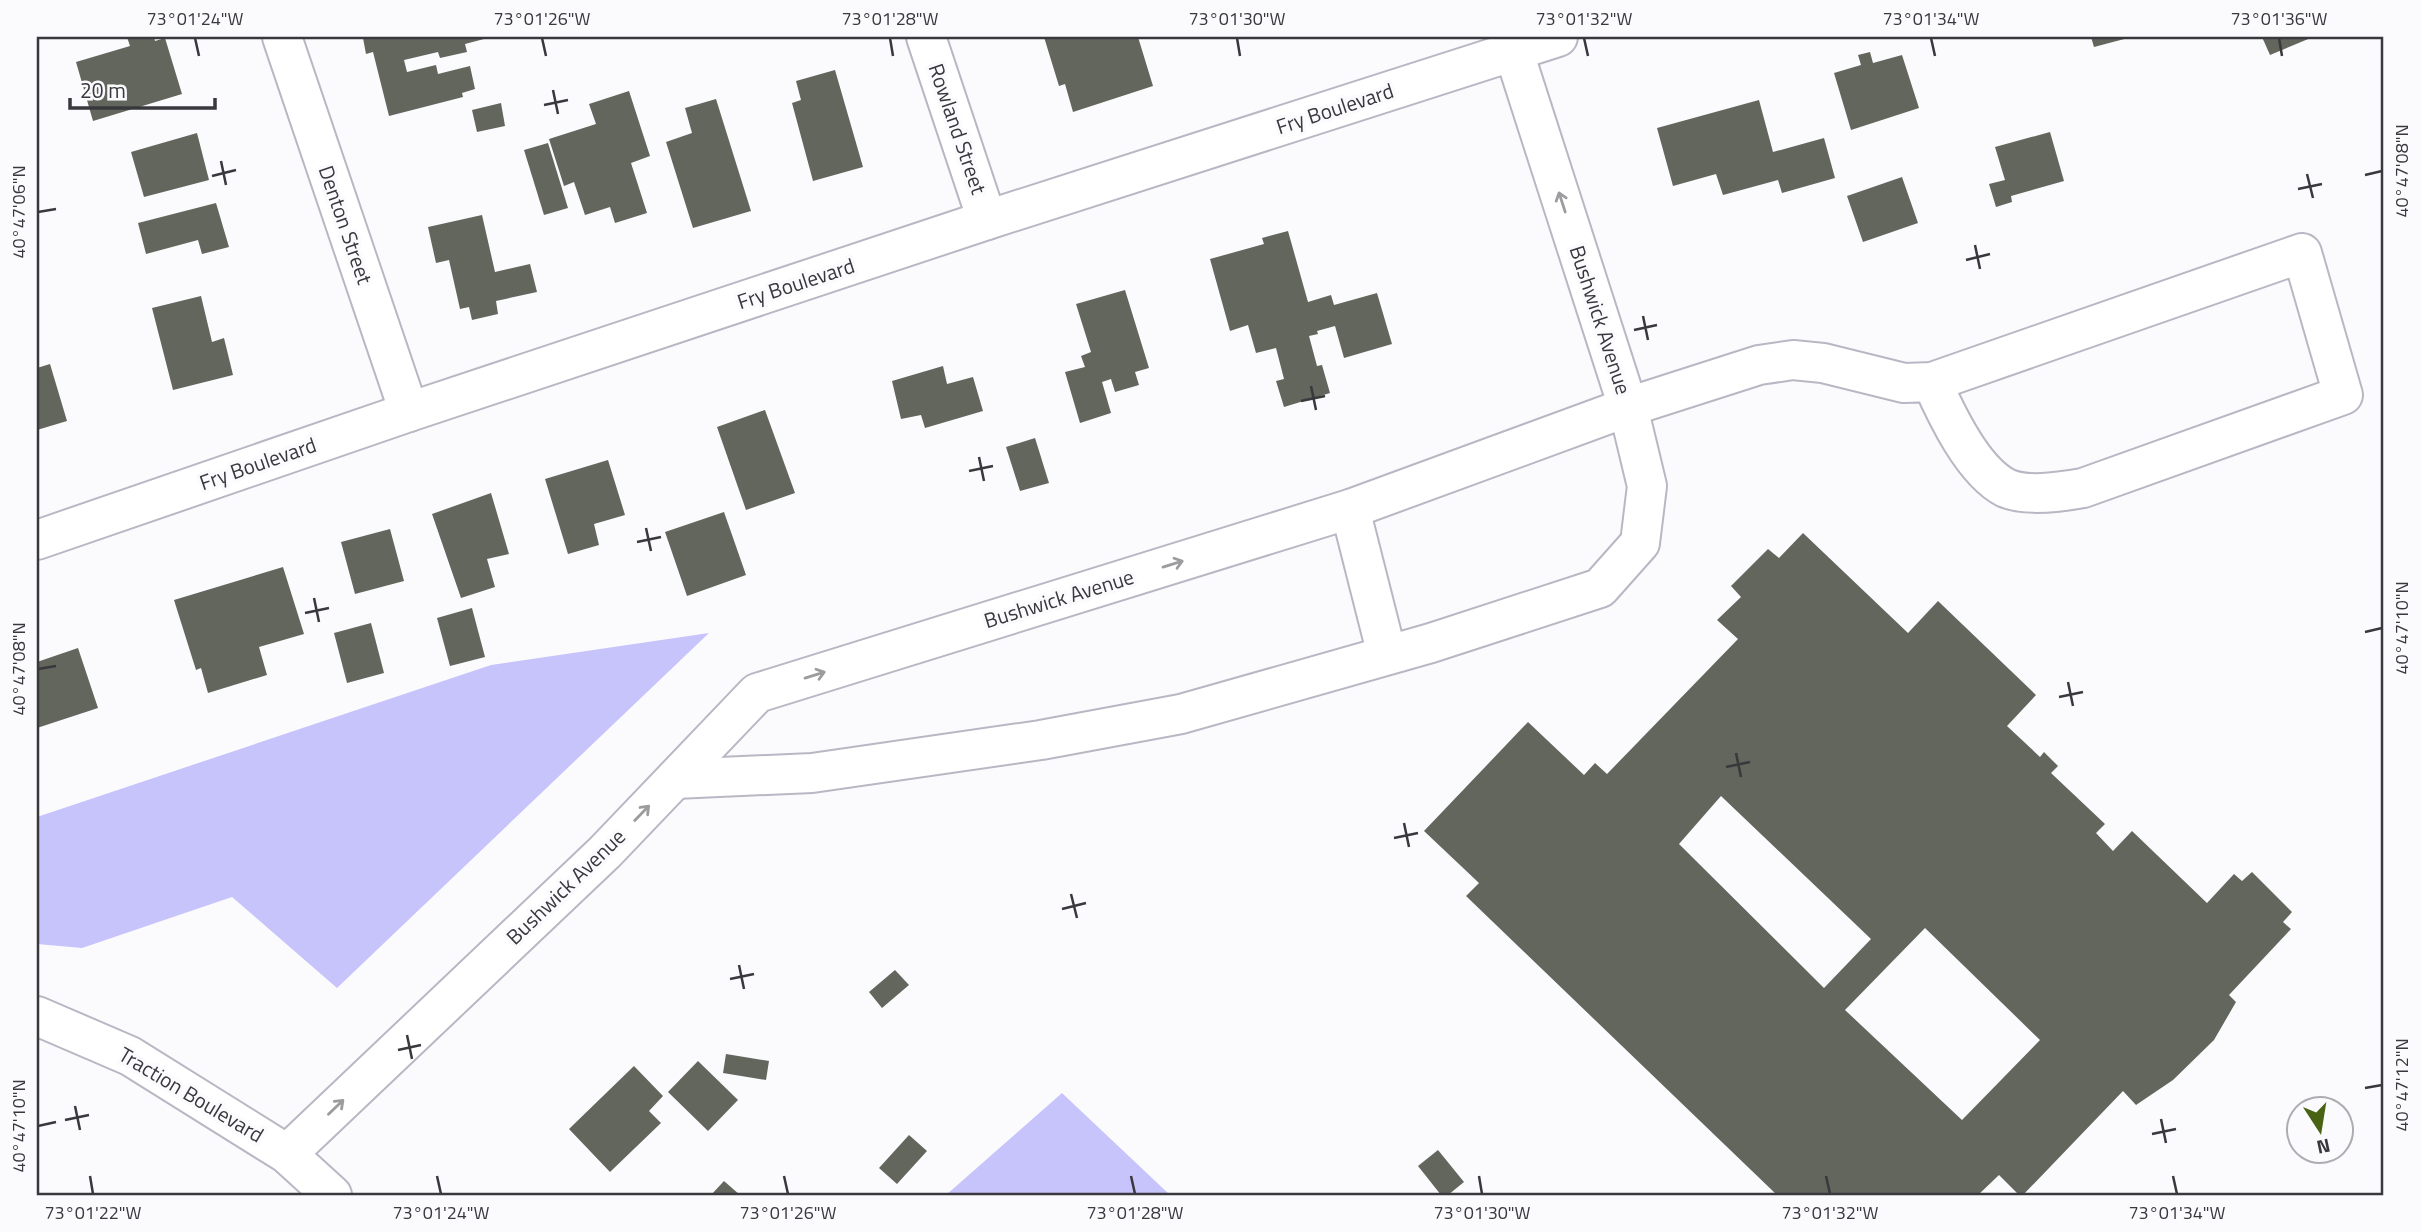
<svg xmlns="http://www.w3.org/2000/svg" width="2421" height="1232" font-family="'Titillium Web',sans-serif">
	<rect width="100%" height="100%" fill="#fbfbfe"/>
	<!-- forest -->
	<g fill="#c7c4fb">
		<path d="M709,633L337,988L232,897L82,948L37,944V817L491,665Z"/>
		<path d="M1062,1093L1170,1195H946Z"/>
	</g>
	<!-- building -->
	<g fill="#62665d" fill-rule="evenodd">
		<path d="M127,37H154L155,41L165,38L182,94L93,121L76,62L130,46Z"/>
		<path d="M368,37H484V39L465,44L467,52L440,58L438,52L404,60L407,72L436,65L438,74L470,66L475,89L462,93L463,97L389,116L373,52L366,54L363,38Z"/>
		<path d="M1044,37H1138L1153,86L1073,112L1065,84L1059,86Z"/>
		<path d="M2091,37H2127L2128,38L2094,47Z"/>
		<path d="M2262,37H2313L2270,55Z"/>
		<path d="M1870,52L1873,63L1902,55L1919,108L1851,130L1834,73L1861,65L1858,55Z"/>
		<path d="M835,70L863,167L813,181L792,103L801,100L796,81Z"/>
		<path d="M629,91L650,156L631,163L647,213L615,223L610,207L585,215L574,182L564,186L549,139L596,124L589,104Z"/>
		<path d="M716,99L751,211L693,228L666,142L692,133L685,108Z"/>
		<path d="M1759,100L1773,152L1824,138L1835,178L1782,193L1778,180L1723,195L1716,174L1673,186L1657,128Z"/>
		<path d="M501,103L505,126L477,132L472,110Z"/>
		<path d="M2050,132L2064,181L2011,196L2012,202L1996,207L1989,184L2005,180L1995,147Z"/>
		<path d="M197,133L209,180L144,197L131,152Z"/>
		<path d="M548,143L568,208L544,215L524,150Z"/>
		<path d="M1902,177L1918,223L1863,242L1847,196Z"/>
		<path d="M216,203L229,247L202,254L198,240L146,254L138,223Z"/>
		<path d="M482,215L495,272L530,264L537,292L496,301L498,314L472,320L469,307L460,309L449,260L436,263L428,227Z"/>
		<path d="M1288,231L1308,302L1331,295L1334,305L1377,293L1392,344L1344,358L1335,326L1317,331L1318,334L1309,336L1317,366L1322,365L1330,393L1284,407L1276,381L1284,379L1276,348L1256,353L1248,325L1230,331L1210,259L1264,244L1262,238Z"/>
		<path d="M1125,290L1149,368L1135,372L1139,385L1115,392L1111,379L1102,382L1111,413L1080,423L1065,372L1085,367L1081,356L1091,352L1076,304Z"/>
		<path d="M201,296L212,342L224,338L233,375L173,390L152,308Z"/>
		<path d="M50,364L67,421L37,430V368Z"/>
		<path d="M943,366L947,384L973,377L983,411L925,428L921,415L901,419L892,381Z"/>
		<path d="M765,410L795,493L746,510L717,427Z"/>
		<path d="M1035,438L1049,483L1020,491L1006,447Z"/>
		<path d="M608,460L625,515L594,524L599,545L568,554L545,479Z"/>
		<path d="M491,493L509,554L487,559L495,587L461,598L432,514Z"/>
		<path d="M724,512L746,575L687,596L665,532Z"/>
		<path d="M390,529L404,581L355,594L341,542Z"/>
		<path d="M1803,533L1908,633L1938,601L2036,695L2007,726L2040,757L2044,752L2058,766L2051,773L2105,824L2096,833L2113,851L2132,831L2207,903L2234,874L2242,881L2252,872L2292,912L2283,922L2291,929L2229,995L2236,1002L2214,1040L2173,1080L2136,1105L2123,1091L2023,1195H2019L1999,1175L1978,1195H1777L1466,896L1479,883L1424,831L1528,722L1584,775L1595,763L1607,774L1738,639L1717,620L1741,597L1731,586L1768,549L1779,558ZM1721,796L1871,939L1824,988L1679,844ZM1925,928L2040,1040L1962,1120L1845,1010Z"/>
		<path d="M283,567L304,634L259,647L267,675L208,693L201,668L196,670L174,600Z"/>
		<path d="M472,608L485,657L450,666L437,618Z"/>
		<path d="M371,623L384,673L347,683L334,633Z"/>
		<path d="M78,648L98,708L37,728V662Z"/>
		<path d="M895,970L909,985L882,1008L869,992Z"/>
		<path d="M726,1054L769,1061L766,1080L723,1073Z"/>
		<path d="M698,1061L738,1100L708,1131L668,1092Z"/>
		<path d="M634,1066L663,1096L649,1111L661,1123L610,1172L569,1129Z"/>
		<path d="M909,1135L927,1151L897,1184L879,1168Z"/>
		<path d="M1438,1150L1464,1182L1448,1195H1441L1418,1166Z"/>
		<path d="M724,1181L740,1195H711Z"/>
	</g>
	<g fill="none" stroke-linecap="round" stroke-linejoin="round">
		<defs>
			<g id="minor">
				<path d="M282,37L409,412"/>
				<path d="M926,37L987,220"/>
				<path d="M1350,509L1387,655"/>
				<path d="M37,540L409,412L987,220L1558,37"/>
				<path d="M675,779L812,773L1041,740L1181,714L1431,643L1600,588L1640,543L1647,486L1628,407L1509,37"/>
				<path d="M37,1016L130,1056L287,1154L332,1195"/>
				<path d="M287,1154L605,852L757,693L1350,509L1628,407L1759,365L1793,360L1823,363L1904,383L1932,382L2302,253L2343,395L2083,488C2061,492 2026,497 2006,488C1973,471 1946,414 1932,382"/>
			</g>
		</defs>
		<!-- minor casing -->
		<use href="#minor" stroke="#b8b8c4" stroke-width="42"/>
		<!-- minor -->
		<use href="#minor" stroke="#fff" stroke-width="38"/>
	</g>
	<!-- one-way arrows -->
	<defs><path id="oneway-shaft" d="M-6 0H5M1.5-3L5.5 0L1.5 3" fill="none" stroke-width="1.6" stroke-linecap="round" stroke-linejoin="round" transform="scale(1.75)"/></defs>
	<g stroke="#9c9c9e">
		<use href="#oneway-shaft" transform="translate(1562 202) rotate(-108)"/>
		<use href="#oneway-shaft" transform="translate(1173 564) rotate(-17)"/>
		<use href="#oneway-shaft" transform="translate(815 675) rotate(-17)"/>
		<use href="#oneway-shaft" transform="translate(642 813) rotate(-46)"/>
		<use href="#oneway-shaft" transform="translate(336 1107) rotate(-44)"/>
	</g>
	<!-- ticks -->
	<path fill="none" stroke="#39393d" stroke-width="2.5" d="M195,38L199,56M542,38L546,56M890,38L893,56M1237,38L1240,56M1584,38L1588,56M1931,38L1935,56M2279,38L2282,56M553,90L558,114M544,105L568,100M221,161L226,185M2307,174L2313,198M2365,175L2382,171M212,176L236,170M2298,189L2322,184M38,212L56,209M1975,245L1980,269M1966,260L1990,254M1643,316L1648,340M1634,330L1657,325M1311,386L1316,410M1301,401L1325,396M979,457L984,481M969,471L993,466M646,528L651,551M637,542L661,537M314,598L319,622M305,613L329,608M2365,632L2382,628M38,669L56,666M2068,682L2073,706M2059,697L2083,692M1736,753L1741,777M1726,767L1750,762M1404,823L1409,847M1394,838L1418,833M1071,894L1077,918M1062,909L1086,903M739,965L744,989M730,979L754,974M407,1035L412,1059M398,1050L421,1045M2365,1088L2382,1085M75,1106L80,1130M2161,1119L2166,1143M65,1120L89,1115M38,1126L56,1122M2152,1134L2176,1129M90,1176L93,1194M437,1176L441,1194M784,1176L788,1194M1131,1176L1135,1194M1479,1176L1482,1194M1826,1176L1830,1194M2173,1176L2177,1194"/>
	<g text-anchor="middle" stroke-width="7" stroke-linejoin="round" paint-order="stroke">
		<!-- street labels -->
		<g font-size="21" fill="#39393d" stroke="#fbfbfe">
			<text transform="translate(1335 109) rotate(-18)" y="7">Fry Boulevard</text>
			<text transform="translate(957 129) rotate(71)" y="7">Rowland Street</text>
			<text transform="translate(345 225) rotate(71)" y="7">Denton Street</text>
			<text transform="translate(796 284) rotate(-18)" y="7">Fry Boulevard</text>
			<text transform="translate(1600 320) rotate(72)" y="7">Bushwick Avenue</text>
			<text transform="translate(258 464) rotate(-19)" y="7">Fry Boulevard</text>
			<text transform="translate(1059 599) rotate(-17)" y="7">Bushwick Avenue</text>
			<text transform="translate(566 887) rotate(-44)" y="7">Bushwick Avenue</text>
			<text transform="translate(191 1095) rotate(31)" y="7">Traction Boulevard</text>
		</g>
	</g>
	<!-- border -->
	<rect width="2421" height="1232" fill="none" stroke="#fbfbfe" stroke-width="77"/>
	<!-- north arrow -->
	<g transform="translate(2320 1130) rotate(168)"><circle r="33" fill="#fbfbfe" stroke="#adadb1" stroke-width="2"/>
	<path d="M0-5L12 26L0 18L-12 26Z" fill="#486313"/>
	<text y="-10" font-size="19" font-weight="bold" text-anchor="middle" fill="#39393d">N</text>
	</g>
	<!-- scale -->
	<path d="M70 98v10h145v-10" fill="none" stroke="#39393d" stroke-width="3.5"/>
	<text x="80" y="98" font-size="21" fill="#39393d" stroke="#fbfbfe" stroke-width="5" paint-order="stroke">20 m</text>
	<rect x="38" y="38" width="2344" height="1156" fill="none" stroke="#39393d" stroke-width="2.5"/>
	<g font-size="18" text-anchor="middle" fill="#39393d">
		<text x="195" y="25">73°01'24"W</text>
		<text x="542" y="25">73°01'26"W</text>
		<text x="890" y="25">73°01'28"W</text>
		<text x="1237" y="25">73°01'30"W</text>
		<text x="1584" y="25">73°01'32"W</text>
		<text x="1931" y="25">73°01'34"W</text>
		<text x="2279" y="25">73°01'36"W</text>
		<text transform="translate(2402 171) rotate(-90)" y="6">40°47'08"N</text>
		<text transform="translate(19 212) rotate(-90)" y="6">40°47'06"N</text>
		<text transform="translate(2402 628) rotate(-90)" y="6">40°47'10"N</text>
		<text transform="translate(19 669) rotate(-90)" y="6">40°47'08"N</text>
		<text transform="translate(2402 1085) rotate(-90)" y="6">40°47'12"N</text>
		<text transform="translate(19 1126) rotate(-90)" y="6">40°47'10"N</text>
		<text x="93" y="1219">73°01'22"W</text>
		<text x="441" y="1219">73°01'24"W</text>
		<text x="788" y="1219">73°01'26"W</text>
		<text x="1135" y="1219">73°01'28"W</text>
		<text x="1482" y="1219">73°01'30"W</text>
		<text x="1830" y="1219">73°01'32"W</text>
		<text x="2177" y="1219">73°01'34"W</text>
	</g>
</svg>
